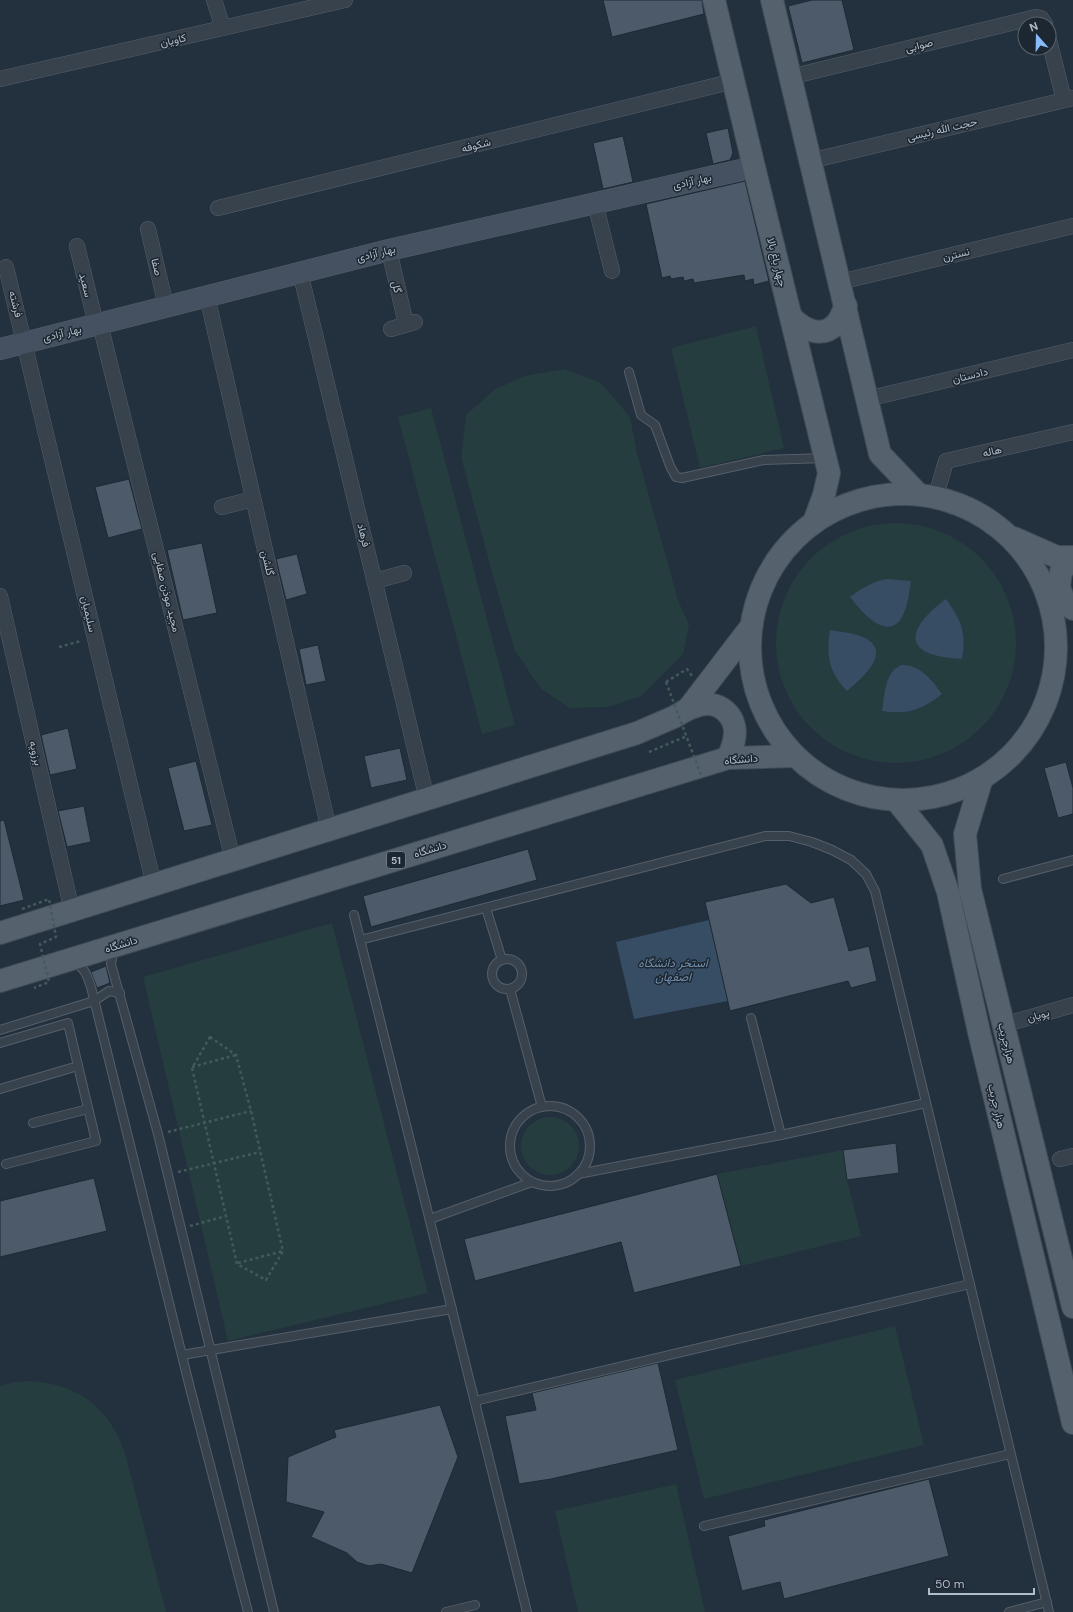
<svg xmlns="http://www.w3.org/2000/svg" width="1073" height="1612" font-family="'DM Sans',Vazirmatn,sans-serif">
	<rect width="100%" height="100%" fill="#23303d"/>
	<!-- green -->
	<g fill="#253d3e">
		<path d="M756,326L784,448L700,468L671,348Z"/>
		<path d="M565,369L601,383L630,417L637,453L678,600L689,625L683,654L641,696L608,707L570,708L541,689L515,651L495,583L461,457L466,415L494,390L524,376Z"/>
		<path d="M431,408L515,725L482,734L398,417Z"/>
		<circle cx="896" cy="643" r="120"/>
		<path d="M332,923L428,1293L228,1341L143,977Z"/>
		<circle cx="550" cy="1146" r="29"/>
		<path d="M843,1150L847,1180L861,1236L741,1266L717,1174Z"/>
		<path d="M895,1326L924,1445L704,1499L675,1380Z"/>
		<path d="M30,1381C78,1384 109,1407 125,1453L166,1612H0V1386L14,1382Z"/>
		<path d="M676,1484L705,1612H578L555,1511Z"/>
	</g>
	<!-- water -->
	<g fill="#364d64">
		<path d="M886,579L911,581C909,593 908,606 902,617C887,643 860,610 850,597C862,588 872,582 886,579Z"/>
		<path d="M946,599C961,620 967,633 962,659C950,658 937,657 926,652C899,637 932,609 946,599Z"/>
		<path d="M830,630C842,632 856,633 867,639C892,654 859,681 847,691C829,672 826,656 830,630Z"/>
		<path d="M901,665C920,664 932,680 942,694C921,710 909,715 882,711C885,695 884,673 901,665Z"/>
		<path d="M709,920L728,1001L634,1019L616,942Z"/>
	</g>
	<!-- building -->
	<g fill="#4c5a69" stroke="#1e2934">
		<path d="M603,0H702L704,14L612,37Z"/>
		<path d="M812,0H842L854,50L802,63L788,6Z"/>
		<path d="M728,128L733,153L730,160L713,164L706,133Z"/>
		<path d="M623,136L633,182L603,189L593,143Z"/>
		<path d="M745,181L769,281L754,285L753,279L745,281L744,275L694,283L693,279L684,281L683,277L671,279L670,276L662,278L646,204Z"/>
		<path d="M129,479L142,529L108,538L95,487Z"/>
		<path d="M202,543L217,613L183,620L167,550Z"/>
		<path d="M297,554L307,594L286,600L276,559Z"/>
		<path d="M318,645L326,681L306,685L299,649Z"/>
		<path d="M68,728L77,769L50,775L41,735Z"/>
		<path d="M400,748L407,780L371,788L364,756Z"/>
		<path d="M196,761L212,825L184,831L168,768Z"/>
		<path d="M1066,762L1073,788V814L1058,818L1044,768Z"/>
		<path d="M84,806L91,842L67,847L58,811Z"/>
		<path d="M4,820L24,900L0,906V821Z"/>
		<path d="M528,849L537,880L371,927L363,896Z"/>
		<path d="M786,884L811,903L834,897L849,951L869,946L877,981L851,988L848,981L730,1011L705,902Z"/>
		<path d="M106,966L110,983L97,988L91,972Z"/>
		<path d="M896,1143L899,1173L847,1180L843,1150Z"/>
		<path d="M717,1174L741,1266L634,1293L621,1242L475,1281L464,1239Z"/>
		<path d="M94,1178L107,1231L0,1257V1201Z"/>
		<path d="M658,1363L678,1450L551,1479L519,1484L505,1416L536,1410L532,1393Z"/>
		<path d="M440,1405L458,1457L412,1573L381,1564L369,1566L357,1562L347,1553L311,1537L324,1512L286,1502L288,1457L336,1437L334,1430Z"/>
		<path d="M929,1479L949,1556L784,1599L780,1582L742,1591L728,1536L765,1526L764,1520Z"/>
	</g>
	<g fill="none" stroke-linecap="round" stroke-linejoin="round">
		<defs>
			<g id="lane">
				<path d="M629,372L641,415L655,425L670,466L676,477L682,478L764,460L825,458"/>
				<path d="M1003,879L1073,860"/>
				<path d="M486,908L502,960"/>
				<path d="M354,915L527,1612"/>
				<path d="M360,940L765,836H789L812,842L832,850L851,860L866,874L875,891L1049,1612"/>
				<path d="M115,950L113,953L111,964L158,1134L274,1612"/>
				<circle cx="507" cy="974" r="15"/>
				<path d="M74,962C85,968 87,975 91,987L190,1388L248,1612"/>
				<path d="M510,989L542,1107"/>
				<path d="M751,1018L781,1135"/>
				<path d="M0,1030L94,1001L109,991L120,993"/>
				<path d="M0,1043L68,1023L78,1066L0,1089"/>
				<circle cx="550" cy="1146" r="40"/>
				<path d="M33,1123L88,1109"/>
				<path d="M6,1164L96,1141L78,1066"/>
				<path d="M578,1174L781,1135L926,1103"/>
				<path d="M430,1219L532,1182"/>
				<path d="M182,1355L452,1309"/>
				<path d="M475,1401L970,1284"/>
				<path d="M704,1526L1010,1454"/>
				<path d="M446,1612L475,1605"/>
				<path d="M1009,1612L1047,1602"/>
			</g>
			<g id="street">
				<path d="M214,0L223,28"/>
				<path d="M1049,40L1064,100"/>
				<path d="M790,77L1036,17L1041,18L1045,24"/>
				<path d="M0,79L345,0"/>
				<path d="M810,161L1073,98"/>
				<path d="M595,203L612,271"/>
				<path d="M218,208L734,81"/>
				<path d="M148,229L166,306"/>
				<path d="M77,246L96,324"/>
				<path d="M389,250L406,324"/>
				<path d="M6,267L154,885"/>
				<path d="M300,272L427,799"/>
				<path d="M840,282L1073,226"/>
				<path d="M207,296L329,830"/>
				<path d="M100,324L233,860"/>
				<path d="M391,329L415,322"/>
				<path d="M867,399L1073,350"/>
				<path d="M936,496L946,461L1073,432"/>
				<path d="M222,507L253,499"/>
				<path d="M375,581L404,573"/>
				<path d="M0,596L72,911"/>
				<path d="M1003,1025L1073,1005"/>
				<path d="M1060,1159L1073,1156"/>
			</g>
			<path id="secondary" d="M0,349L389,250L754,167"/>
			<g id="primary">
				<path d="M714,0L754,167L829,473L824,495L814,522"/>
				<path d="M772,0L880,454L918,494"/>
				<path d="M791,317C803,329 822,340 837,323C841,318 843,311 846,306"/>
				<circle cx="903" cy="647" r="153"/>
				<path d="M1014,538L1057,557H1073"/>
				<path d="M1073,558L1061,571L1059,587L1065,603L1073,609"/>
				<path d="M688,709C691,708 696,706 700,705C722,700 739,719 734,740C733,747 730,752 728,758"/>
				<path d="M982,778L965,834L970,889L1073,1307"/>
				<path d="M896,800L932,845L948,892L979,1032L1073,1423"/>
				<path d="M0,933L637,733L674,717L688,709L750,628"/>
				<path d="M0,981L728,758L795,756"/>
			</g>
		</defs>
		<!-- lane casing -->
		<use href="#lane" stroke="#555f6b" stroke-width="10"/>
		<!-- street casing -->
		<use href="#street" stroke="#555f6b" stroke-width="16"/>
		<!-- secondary casing -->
		<use href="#secondary" stroke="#555f6b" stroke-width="22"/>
		<!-- primary casing -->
		<use href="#primary" stroke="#404b56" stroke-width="24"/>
		<!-- path -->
		<g stroke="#435a5b" stroke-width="2.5" stroke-dasharray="3 3" stroke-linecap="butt">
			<path d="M59,647L81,641"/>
			<path d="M666,682L687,669L692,676"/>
			<path d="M649,752L687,736"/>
			<path d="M210,1037L236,1055L251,1111L283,1251L266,1280L237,1264L192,1068Z"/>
			<path d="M192,1067L236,1055"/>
			<path d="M168,1132L251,1111"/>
			<path d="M178,1172L260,1152"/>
			<path d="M190,1226L226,1216"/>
			<path d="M238,1263L283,1251"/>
		</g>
		<!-- lane -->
		<use href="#lane" stroke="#37424d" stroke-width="8"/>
		<!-- street -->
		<use href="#street" stroke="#37424d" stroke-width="15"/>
		<!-- secondary -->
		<use href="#secondary" stroke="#455160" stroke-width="21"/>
		<!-- primary -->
		<use href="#primary" stroke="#55616d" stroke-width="22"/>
		<!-- path-bridge -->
		<g stroke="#435a5b" stroke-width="2.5" stroke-dasharray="3 3" stroke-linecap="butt">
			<path d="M666,682L702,778"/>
			<path d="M22,909L49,899L56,937L40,944L49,982L34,988"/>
		</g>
	</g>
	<g text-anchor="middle" stroke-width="3" stroke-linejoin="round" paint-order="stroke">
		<!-- shield labels -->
		<rect fill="#1c2732" stroke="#868f9c" stroke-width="1" x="387" y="852" width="18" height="16" rx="3"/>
		<g font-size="10" font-weight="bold" fill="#b3bcc9">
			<text x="396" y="864">51</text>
		</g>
		<!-- street labels -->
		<g font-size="11" fill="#b3bcc9" stroke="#1c2732">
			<text transform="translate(173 40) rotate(-13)" y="4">کاویان</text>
			<text transform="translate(919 45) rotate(-14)" y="4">صوابی</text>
			<text transform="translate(942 129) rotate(-13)" y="4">حجت الله رئیسی</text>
			<text transform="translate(476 145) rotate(-14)" y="4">شکوفه</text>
			<text transform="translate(692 181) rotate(-13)" y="4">بهار آزادی</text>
			<text transform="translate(376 253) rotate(-14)" y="4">بهار آزادی</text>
			<text transform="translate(956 254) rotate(-13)" y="4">نسترن</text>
			<text transform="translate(777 262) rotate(76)" y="4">چهار باغ بالا</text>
			<text transform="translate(157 267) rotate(76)" y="4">صفا</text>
			<text transform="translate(86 285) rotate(76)" y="4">سعید</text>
			<text transform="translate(397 287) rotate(77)" y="4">گل</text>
			<text transform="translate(16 304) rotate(76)" y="4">فرشته</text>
			<text transform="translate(62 333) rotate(-14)" y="4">بهار آزادی</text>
			<text transform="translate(970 375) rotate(-13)" y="4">دادستان</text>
			<text transform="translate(992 451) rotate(-13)" y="4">هاله</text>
			<text transform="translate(364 535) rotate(76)" y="4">فرهاد</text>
			<text transform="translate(268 563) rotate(77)" y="4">گلشن</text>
			<text transform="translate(167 592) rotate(76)" y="4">مجید موذن صفایی</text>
			<text transform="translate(89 614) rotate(77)" y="4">سلیمیان</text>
			<text transform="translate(36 753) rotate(77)" y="4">برزویه</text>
			<text transform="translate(741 759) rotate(-5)" y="4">دانشگاه</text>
			<text transform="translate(430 849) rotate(-17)" y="4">دانشگاه</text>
			<text transform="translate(121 944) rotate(-17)" y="4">دانشگاه</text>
			<text transform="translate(1038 1015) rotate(-16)" y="4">پویان</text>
			<text transform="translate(1007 1043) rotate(76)" y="4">هزارجریب</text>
			<text transform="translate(997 1106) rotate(77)" y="4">هزار جریب</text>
		</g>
		<!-- water labels -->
		<g font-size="12" font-style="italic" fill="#728fac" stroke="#1c2732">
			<text x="673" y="967">استخر دانشگاه<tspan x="673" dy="14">اصفهان</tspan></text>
		</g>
	</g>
	<!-- north arrow -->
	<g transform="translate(1037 36) rotate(340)"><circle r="19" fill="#1c2732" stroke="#58636e"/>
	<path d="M0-3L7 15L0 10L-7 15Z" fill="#87bbfa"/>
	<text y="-6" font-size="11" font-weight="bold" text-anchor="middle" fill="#b3bcc9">N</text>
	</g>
	<!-- scale -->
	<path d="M929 1588v6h105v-6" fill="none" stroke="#b3bcc9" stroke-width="2"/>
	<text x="935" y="1588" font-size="12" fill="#b3bcc9" stroke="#1c2732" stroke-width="3" paint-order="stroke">50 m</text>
</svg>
